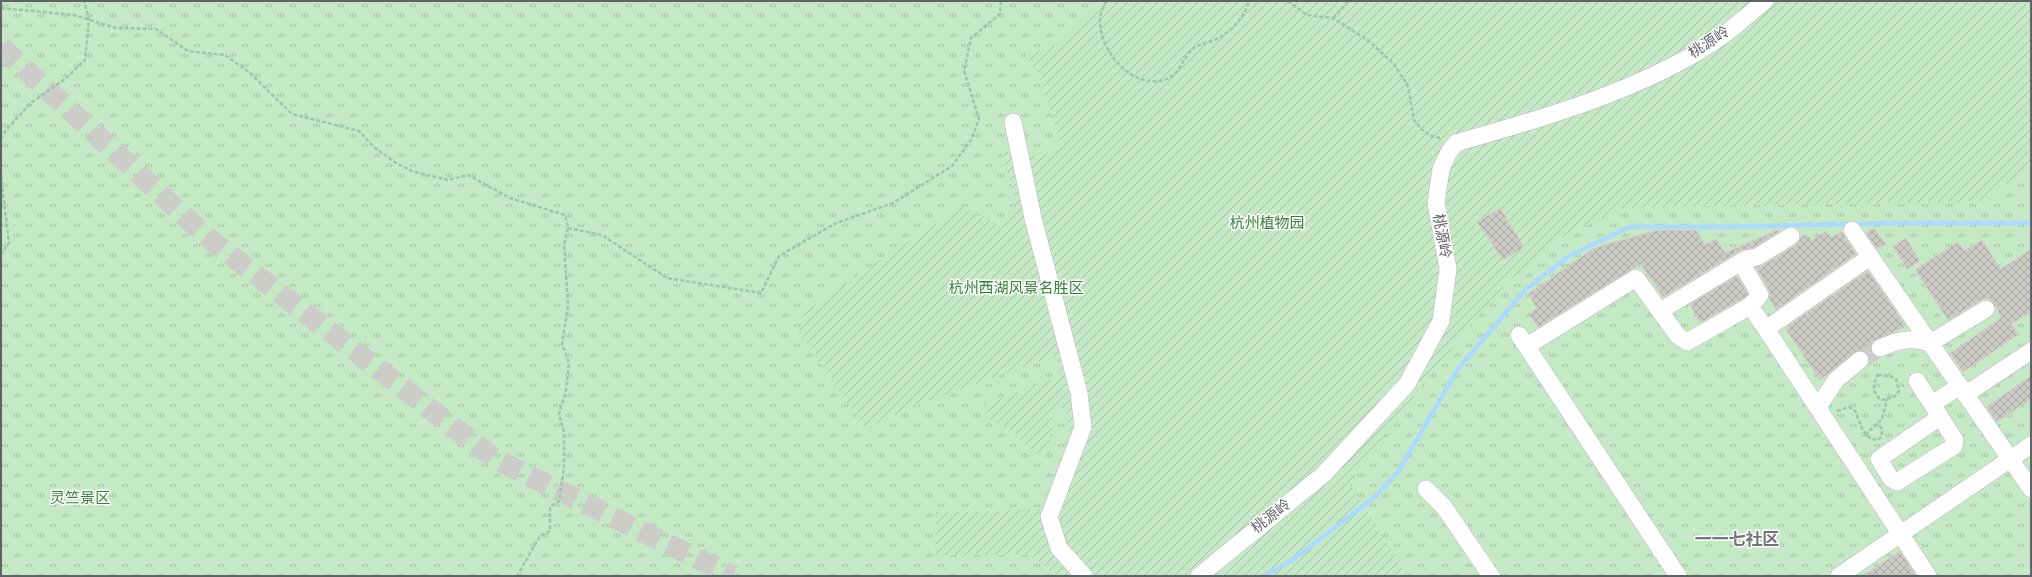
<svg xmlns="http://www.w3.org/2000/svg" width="2032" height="577" font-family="'Titillium Web','Noto Sans SC',sans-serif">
	<defs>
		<pattern id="park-tufts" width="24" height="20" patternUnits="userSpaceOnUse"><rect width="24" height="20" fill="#c5e8c5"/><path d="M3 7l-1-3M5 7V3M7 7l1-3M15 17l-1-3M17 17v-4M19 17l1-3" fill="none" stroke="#a3c0a4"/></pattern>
		<pattern id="garden-furrows" width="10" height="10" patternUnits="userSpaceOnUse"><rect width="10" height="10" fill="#c5e8c5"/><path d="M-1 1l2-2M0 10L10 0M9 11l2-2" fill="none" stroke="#a3c0a4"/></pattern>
		<pattern id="building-cross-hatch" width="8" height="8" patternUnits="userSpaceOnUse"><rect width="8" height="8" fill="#cccac5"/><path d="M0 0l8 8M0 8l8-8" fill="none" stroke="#a9a8a4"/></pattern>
	</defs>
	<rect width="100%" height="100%" fill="#f1efe8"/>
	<!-- park -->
	<rect fill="url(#park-tufts)" x="1" y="1" width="2030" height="575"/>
	<!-- garden -->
	<path fill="url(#garden-furrows)" d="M1101,1H2031V168L1980,201L1622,208L1561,238L1507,282L1435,368L1349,483L1408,576H1055L1043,564L1029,555H935L936,512L1041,510L1068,436L1067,409L1053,407L1049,453H1036L1005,426L991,421L984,405L1060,376L1056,355L917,405L864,429L799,331L805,312L886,256L962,207L1003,227L1017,206L1002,151L1042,157L1060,143L1040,75L1024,55L1054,46L1074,32Z"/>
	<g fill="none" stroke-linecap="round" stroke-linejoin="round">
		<!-- stream -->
		<path stroke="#aadaff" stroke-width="4.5" d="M1263,576L1294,559L1376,496L1398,472L1458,369L1525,290L1569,256L1629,227H1725L1893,223H2031"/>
	</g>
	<!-- building -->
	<g fill="url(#building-cross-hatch)" stroke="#d6d1c6">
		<path d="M1500,208L1524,247L1503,260L1477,222Z"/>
		<path d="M1874,228L1886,244L1877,249L1866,233Z"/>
		<path d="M1780,229V231L1753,248L1741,250L1663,297L1641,264L1538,327L1529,314L1537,308L1528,294L1594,248L1657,230H1696L1705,245L1716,239L1725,253Z"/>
		<path d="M1826,231L1831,237L1842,232L1856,254L1776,310L1769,298V290L1756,267L1762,266L1796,245L1801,237L1806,234L1812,240Z"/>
		<path d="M1906,238L1920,261L1907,269L1893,246Z"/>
		<path d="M1982,240L2001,269L2031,249V312L2011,324L2019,334L1963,372L1950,353L2001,318L1995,304L1988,298L1981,300L1948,320L1915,270L1958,242L1964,251Z"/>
		<path d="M1868,271L1906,326L1872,342L1870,347L1871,352L1874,356L1880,358L1868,366L1870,359L1868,354L1863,351L1858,350L1820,380L1785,328Z"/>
		<path d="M1737,276L1748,294L1744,298L1700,323L1690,304Z"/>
		<path d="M2031,376V399L1997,422L1986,407Z"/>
		<path d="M1900,551L1916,576H1863Z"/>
	</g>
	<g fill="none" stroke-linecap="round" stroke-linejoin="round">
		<!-- minor-tunnel -->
		<path stroke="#ccccc8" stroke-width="17" stroke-dasharray="17 8" stroke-linecap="butt" d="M1860,360L1880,348"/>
		<!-- major-tunnel -->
		<path stroke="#ccccc8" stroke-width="21" stroke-dasharray="21 10" stroke-linecap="butt" d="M1,47L207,237L495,459L733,576"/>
		<defs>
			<g id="minor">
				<path d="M1013,122L1033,218L1079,393L1083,427L1049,517L1059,548L1084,576"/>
				<path d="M1852,230L1874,262"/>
				<path d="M1741,262L1760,295L1750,306"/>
				<path d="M1660,311L1746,259L1757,257L1791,236"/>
				<path d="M1766,329L1928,576"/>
				<path d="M1519,335L1678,576"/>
				<path d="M1527,346L1636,278L1678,336L1687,342L1750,306L1766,329L1867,259L1874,262L2031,489"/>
				<path d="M1880,348C1898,340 1911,337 1930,343L1986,309"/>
				<path d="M1917,381L1955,440L1954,446L1897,482L1891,479L1879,459L1940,417"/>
				<path d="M1966,394L2031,351"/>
				<path d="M1932,404L1960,386"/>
				<path d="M1818,407L1836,380L1860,360"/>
				<path d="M1426,489L1444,507L1491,576"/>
				<path d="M1199,576L1324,474L1407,384L1441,321L1448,269L1436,203L1441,169L1449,152L1456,143C1541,119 1642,90 1715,41C1733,29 1749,14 1765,1"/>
				<path d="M1839,576L2031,445"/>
			</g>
		</defs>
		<!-- minor casing -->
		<use href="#minor" stroke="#b5b8bc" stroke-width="18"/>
		<!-- path -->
		<g stroke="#9cc7a9" stroke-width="2.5" stroke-dasharray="4 2" stroke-linecap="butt">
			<path d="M1106,1C1103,8 1100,14 1100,21C1100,53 1135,93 1169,78C1181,72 1183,56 1194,48C1202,43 1214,42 1222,36C1235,28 1245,15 1249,1"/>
			<path d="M1288,1L1307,15L1333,18L1369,41L1394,64L1408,86L1414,120L1421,129L1431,136L1440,138"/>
			<path d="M1,8L74,15L116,28L156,29L188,51L225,55L249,72L292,114L359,131L374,147L396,163L414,172L448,180L468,175L510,198L565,215L568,228L564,244L568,306L562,344L569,363L566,390L559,414L564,432V467L559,501L550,507V531L540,536L517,576"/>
			<path d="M1333,18L1349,1"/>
			<path d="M1,139L6,130L32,102L65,79L85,60L89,20L84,1"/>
			<path d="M1,176L9,243L1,254"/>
			<path d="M568,228L602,235L667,278L761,293L779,256L834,224L893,203L952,166L971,140L979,119L964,71L971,38L1000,14L1001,1"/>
			<path d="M1878,375L1890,376L1896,379L1899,391L1894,397L1881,400C1872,392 1872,385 1878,375Z"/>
			<path d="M1837,411L1849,407L1855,411C1861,423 1862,439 1878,440L1882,436V429L1878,424"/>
			<path d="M1865,435L1882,419L1887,399"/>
		</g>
		<!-- minor -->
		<use href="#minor" stroke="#fff" stroke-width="17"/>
	</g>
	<g text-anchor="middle" stroke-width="3" stroke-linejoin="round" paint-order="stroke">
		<!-- street labels -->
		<g font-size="15" fill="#5f6368" stroke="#fff">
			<text transform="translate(1709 42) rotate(-33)" y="5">桃源岭</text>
			<text transform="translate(1442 236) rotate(80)" y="5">桃源岭</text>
			<text transform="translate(1271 516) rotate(-38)" y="5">桃源岭</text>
		</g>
		<!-- park labels -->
		<g font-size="15" fill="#348238" stroke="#fff">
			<text x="1267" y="228">杭州植物园</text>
			<text x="1016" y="293">杭州西湖风景名胜区</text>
			<text x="80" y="503">灵竺景区</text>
		</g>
		<!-- quarter labels -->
		<g font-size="17" font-weight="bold" fill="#70757a" stroke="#fff">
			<text x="1737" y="545">一一七社区</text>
		</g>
	</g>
	<!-- border -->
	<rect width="2032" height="577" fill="none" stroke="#5f6368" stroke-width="4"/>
</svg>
